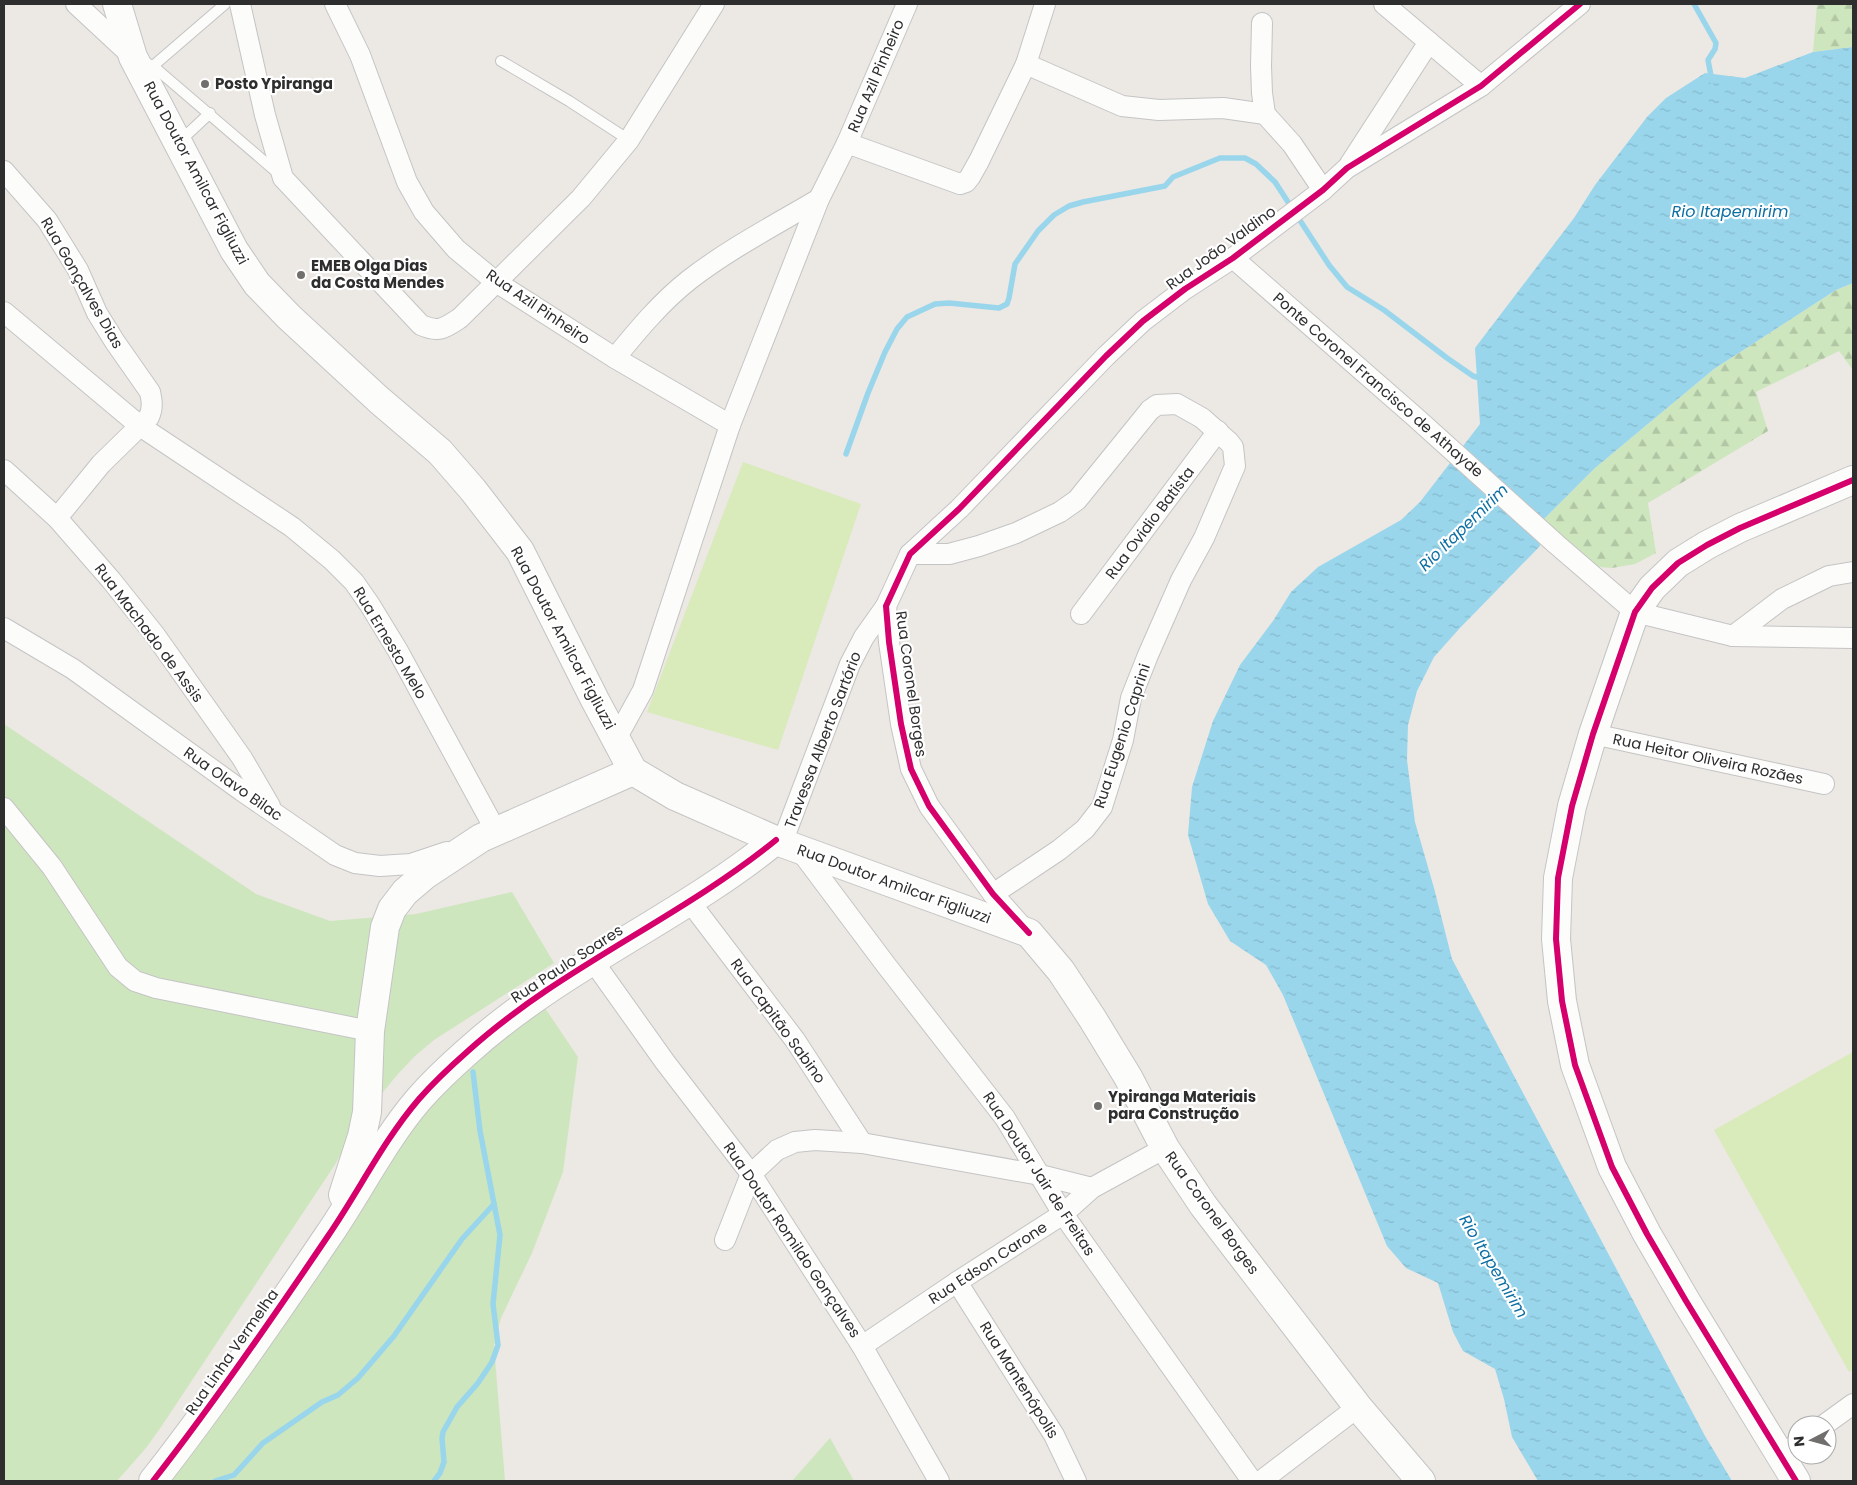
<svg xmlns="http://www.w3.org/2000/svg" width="1857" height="1485" font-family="Poppins,sans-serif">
	<defs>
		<pattern id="forest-firs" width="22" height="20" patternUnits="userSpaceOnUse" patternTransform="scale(1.25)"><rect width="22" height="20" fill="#cee6be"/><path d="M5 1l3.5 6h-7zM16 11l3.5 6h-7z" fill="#b1c6a4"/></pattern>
		<pattern id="water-ripples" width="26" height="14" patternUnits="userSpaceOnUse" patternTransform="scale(1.25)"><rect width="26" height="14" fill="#99d6ec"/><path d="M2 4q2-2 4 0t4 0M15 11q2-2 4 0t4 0" fill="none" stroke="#84b8cb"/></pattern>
	</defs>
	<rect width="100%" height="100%" fill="#ece8e4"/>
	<!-- grass -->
	<g fill="#cee6be">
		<path d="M4,724L256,894L330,921L416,914L512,892L554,963L434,1040L415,1056L398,1074L367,1111L353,1132L336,1163L161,1427L146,1448L117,1481H4Z"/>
		<path d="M545,1008L578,1057L563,1172L532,1253L501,1318L494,1346L505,1481H160L414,1104Z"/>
		<path d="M830,1438L854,1481H792Z"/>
	</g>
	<!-- forest -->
	<g fill="url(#forest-firs)">
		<path d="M1817,4H1853V47L1813,52Z"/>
		<path d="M1853,283V370L1839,351L1756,392L1768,431L1648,503L1656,553L1635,564L1612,568L1600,567L1589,564L1539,524L1595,468L1714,369L1836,290Z"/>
	</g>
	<!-- pitch -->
	<g fill="#d9eabb">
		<path d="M743,462L861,504L778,750L647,712Z"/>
		<path d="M1853,1052V1369L1849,1372L1714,1130Z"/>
	</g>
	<!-- water -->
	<path fill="url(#water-ripples)" d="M1853,47V283L1836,290L1714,369L1595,468L1539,524L1540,546L1459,629L1434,657L1417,691L1408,725L1407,760L1415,822L1434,888L1452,959L1705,1436L1732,1481H1538L1512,1437L1504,1399L1495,1369L1463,1351L1453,1332L1438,1283L1406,1268L1387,1246L1283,995L1266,965L1230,941L1208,904L1188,835L1192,787L1213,721L1240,665L1273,621L1291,592L1318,567L1401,520L1420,502L1480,424L1475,348L1574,218L1595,185L1647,117L1666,98L1705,73L1745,78L1813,52Z"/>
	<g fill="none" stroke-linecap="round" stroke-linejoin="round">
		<!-- stream -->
		<g stroke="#99d6ec" stroke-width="5.5">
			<path d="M1694,4L1716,43L1715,49L1708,60L1712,81"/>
			<path d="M846,454L868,393L885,352L897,329L907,317L935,304L949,303L999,308L1007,304L1009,298L1015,264L1038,231L1054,215L1069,206L1083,202L1165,186L1173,177L1220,158H1245L1256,164L1275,182L1329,265L1347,287L1384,310L1447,358L1473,376L1483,379"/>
			<path d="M215,1481L234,1475L263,1443L322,1402L338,1395L358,1378L394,1336L462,1239L494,1204"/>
			<path d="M434,1481L440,1473L444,1462L442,1438L443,1432L457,1407L478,1383L492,1362L498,1345L493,1304L500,1235L480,1131L473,1072"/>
		</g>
		<defs>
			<g id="lane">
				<path d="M142,61L153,66L279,174"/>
				<path d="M501,61L569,101L629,140"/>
				<path d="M153,66L225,4"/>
				<path d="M179,142L210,113"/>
			</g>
			<g id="street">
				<path d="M76,4L133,57"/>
				<path d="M240,4L265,115L283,178L421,325C439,333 445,328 460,318L581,198L629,140L714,4"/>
				<path d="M335,4L360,55L407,182L424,212L456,249L496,282L615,358L730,425"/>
				<path d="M1384,4L1481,86"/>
				<path d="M1262,23L1261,66L1262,93L1265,114L1292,144L1323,190"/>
				<path d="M1026,64L1122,106L1159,110L1223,108L1265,114"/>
				<path d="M847,143L960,184L966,182L970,177L979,161L1026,64L1045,4"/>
				<path d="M1350,164L1429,42"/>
				<path d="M4,171L47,220L78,270L97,313L115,342L150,392C152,401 153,408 149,417L101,464L57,518"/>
				<path d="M1233,258L1414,416L1556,544L1635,612L1733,636L1853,638"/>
				<path d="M4,312L140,426L292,527L332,560L354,582L370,605L398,651L496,831"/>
				<path d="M615,358C637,331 661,302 689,280C729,249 775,225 819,199"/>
				<path d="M4,470L57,518L111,580L155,635L242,758L270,806"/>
				<path d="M910,554H949L979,546L1016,533L1060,512L1077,500L1150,410L1157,405L1177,404L1202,418L1229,442L1233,447L1235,466L1204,538L1181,580L1148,655L1131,698L1123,740L1102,807L1085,829L1059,850L993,894"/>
				<path d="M1081,614L1218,431"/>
				<path d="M4,628L73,669L242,791L335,855L355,863L380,866L411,864L447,852"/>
				<path d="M1733,636L1782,599L1829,576L1853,572"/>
				<path d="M1593,734L1824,784"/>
				<path d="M616,739L643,690L730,425L819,199L847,143L907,4"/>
				<path d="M4,808L52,867L118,967L135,981L156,988L370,1031"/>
				<path d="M782,843L850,664L864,637L886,606"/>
				<path d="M799,849L886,965L1005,1118L1063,1214L1252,1481"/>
				<path d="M690,902L795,1040L862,1143"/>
				<path d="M1025,930L993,894L929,806L911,769L901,724L889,642L886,606L910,554L959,509L1106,356L1143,321L1185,289L1233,258L1323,190L1347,168L1481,86L1580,4"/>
				<path d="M593,961L665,1062L751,1174L862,1346L939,1481"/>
				<path d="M725,1240L751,1174L777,1150L795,1142L815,1140L862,1143L1040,1175L1092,1188"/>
				<path d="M957,1282L1054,1435L1076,1481"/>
				<path d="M862,1346L957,1282L1063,1214L1092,1188L1165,1148"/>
				<path d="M1824,1425L1853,1404"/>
				<path d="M1780,1456L1797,1444"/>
				<path d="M1261,1481L1358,1407"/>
			</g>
			<g id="secondary">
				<path d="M117,4L133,57L234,250L257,284L289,317L379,400L440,452L473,490L520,551L595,700L633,771L675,796L782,843L1029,933L1061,971L1092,1018L1128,1077L1165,1148L1203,1205L1358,1407L1421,1481"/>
				<path d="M343,1195L362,1136L367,1112L370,1031L385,927L392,909L405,892L425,875L481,838L633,771"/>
				<path d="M153,1481C215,1402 272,1319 328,1236C359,1191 383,1141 419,1099C433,1083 451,1066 468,1051C561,967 679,919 776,840"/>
				<path d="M1796,1481L1686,1301L1647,1234L1612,1167L1575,1065L1562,1001L1556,939L1558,878L1572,806L1593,734L1635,612L1652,588L1678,563L1707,545L1740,528L1853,480"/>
			</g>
		</defs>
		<!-- lane casing -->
		<use href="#lane" stroke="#c5c4c5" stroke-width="12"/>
		<!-- street casing -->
		<use href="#street" stroke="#c5c4c5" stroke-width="22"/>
		<!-- secondary casing -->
		<use href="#secondary" stroke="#c5c4c5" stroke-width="30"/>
		<!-- lane -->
		<use href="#lane" stroke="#fcfcfb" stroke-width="10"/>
		<!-- street -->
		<use href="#street" stroke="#fcfcfb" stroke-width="20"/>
		<!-- secondary -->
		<use href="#secondary" stroke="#fcfcfb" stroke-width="28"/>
		<defs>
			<g id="cycleway">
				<path d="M1029,933L993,894L929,806L911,769L901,724L889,642L886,606L910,554L959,509L1106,356L1143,321L1185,289L1233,258L1323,190L1347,168L1481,86L1580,4"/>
				<path d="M153,1481C215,1402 272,1319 328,1236C359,1191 383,1141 419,1099C433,1083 451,1066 468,1051C561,967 679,919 776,840"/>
				<path d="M1796,1481L1686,1301L1647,1234L1612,1167L1575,1065L1562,1001L1556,939L1558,878L1572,806L1593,734L1635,612L1652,588L1678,563L1707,545L1740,528L1853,480"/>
			</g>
		</defs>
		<!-- cycleway casing -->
		<use href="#cycleway" stroke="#fff" stroke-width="9"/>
		<!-- cycleway -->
		<use href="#cycleway" stroke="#d6006c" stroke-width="6"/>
	</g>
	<!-- markers -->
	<g fill="#706f6e" stroke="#fff" stroke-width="2">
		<circle cx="205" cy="84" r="5"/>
		<circle cx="301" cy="275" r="5"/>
		<circle cx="1098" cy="1106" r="5"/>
	</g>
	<g text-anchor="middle" stroke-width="4.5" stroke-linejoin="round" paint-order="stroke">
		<!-- street labels -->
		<g font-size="15" fill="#2e2e2e" stroke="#fff">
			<text transform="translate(876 76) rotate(-67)" y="5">Rua Azil Pinheiro</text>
			<text transform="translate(196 173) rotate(62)" y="5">Rua Doutor Amilcar Figliuzzi</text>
			<text transform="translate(1221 248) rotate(-36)" y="5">Rua João Valdino</text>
			<text transform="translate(82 283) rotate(60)" y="5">Rua Gonçalves Dias</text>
			<text transform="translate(538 307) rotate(34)" y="5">Rua Azil Pinheiro</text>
			<text transform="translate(1378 385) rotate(41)" y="5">Ponte Coronel Francisco de Athayde</text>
			<text transform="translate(1150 523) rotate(-53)" y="5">Rua Ovidio Batista</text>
			<text transform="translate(149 633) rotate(53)" y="5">Rua Machado de Assis</text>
			<text transform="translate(563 638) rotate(62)" y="5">Rua Doutor Amilcar Figliuzzi</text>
			<text transform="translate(390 643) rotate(59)" y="5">Rua Ernesto Melo</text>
			<text transform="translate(911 684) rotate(82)" y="5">Rua Coronel Borges</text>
			<text transform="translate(1122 736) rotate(-72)" y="5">Rua Eugenio Caprini</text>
			<text transform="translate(823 740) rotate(-69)" y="5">Travessa Alberto Sartório</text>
			<text transform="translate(1708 759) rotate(12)" y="5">Rua Heitor Oliveira Rozães</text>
			<text transform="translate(233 784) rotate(35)" y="5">Rua Olavo Bilac</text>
			<text transform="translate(894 884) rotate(20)" y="5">Rua Doutor Amilcar Figliuzzi</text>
			<text transform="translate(567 964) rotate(-33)" y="5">Rua Paulo Soares</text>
			<text transform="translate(778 1021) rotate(54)" y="5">Rua Capitão Sabino</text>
			<text transform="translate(1039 1174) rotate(57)" y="5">Rua Doutor Jair de Freitas</text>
			<text transform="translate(1212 1213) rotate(54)" y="5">Rua Coronel Borges</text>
			<text transform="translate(792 1240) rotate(56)" y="5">Rua Doutor Romildo Gonçalves</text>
			<text transform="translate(988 1263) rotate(-33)" y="5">Rua Edson Carone</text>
			<text transform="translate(232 1352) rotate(-55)" y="5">Rua Linha Vermelha</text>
			<text transform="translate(1019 1380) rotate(58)" y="5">Rua Mantenópolis</text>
		</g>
		<!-- poi labels -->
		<g font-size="15" font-weight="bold" fill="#2e2e2e" stroke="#fff" text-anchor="start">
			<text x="215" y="89">Posto Ypiranga</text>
			<text x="311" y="271">EMEB Olga Dias<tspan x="311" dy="17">da Costa Mendes</tspan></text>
			<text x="1108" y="1102">Ypiranga Materiais<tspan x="1108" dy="17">para Construção</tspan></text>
		</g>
		<!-- water labels -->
		<g font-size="16" font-style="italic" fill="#0d6fa3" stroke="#fff">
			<text x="1730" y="217">Rio Itapemirim</text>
			<text transform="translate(1463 527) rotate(-44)" y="6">Rio Itapemirim</text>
			<text transform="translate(1494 1266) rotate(59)" y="6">Rio Itapemirim</text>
		</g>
	</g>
	<!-- border -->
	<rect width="1857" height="1485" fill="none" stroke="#2e2e2e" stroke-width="10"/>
	<!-- north arrow -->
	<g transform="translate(1812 1440) rotate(264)"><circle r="24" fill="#ffffff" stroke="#ababab"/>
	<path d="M0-4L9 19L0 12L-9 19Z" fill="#706f6e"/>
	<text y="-8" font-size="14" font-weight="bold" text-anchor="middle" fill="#2e2e2e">N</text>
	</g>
</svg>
